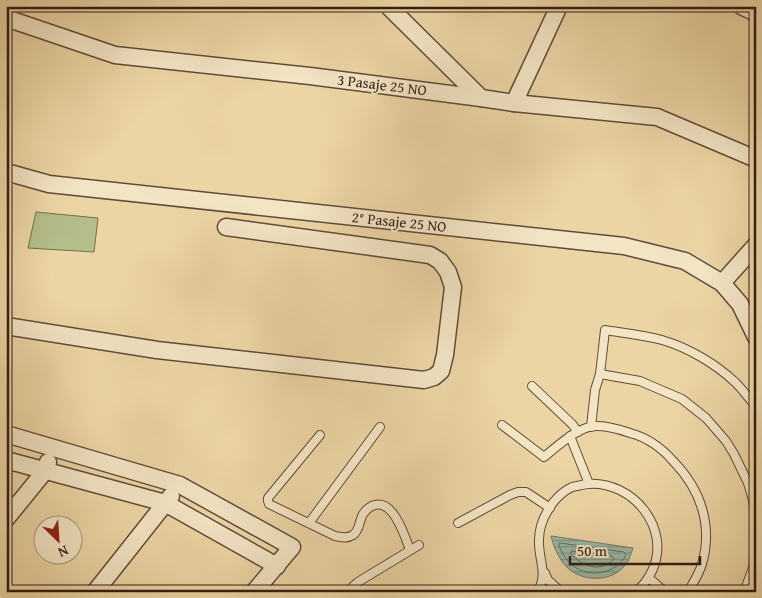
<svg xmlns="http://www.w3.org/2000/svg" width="762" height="598" font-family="'Gentium Book Plus',serif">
	<defs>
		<pattern id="water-rules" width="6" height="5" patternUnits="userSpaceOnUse" patternTransform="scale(1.25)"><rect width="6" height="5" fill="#99b9a6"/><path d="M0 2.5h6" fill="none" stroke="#7d9686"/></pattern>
	</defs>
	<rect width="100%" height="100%" fill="#ecd5a5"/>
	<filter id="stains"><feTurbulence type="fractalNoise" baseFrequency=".004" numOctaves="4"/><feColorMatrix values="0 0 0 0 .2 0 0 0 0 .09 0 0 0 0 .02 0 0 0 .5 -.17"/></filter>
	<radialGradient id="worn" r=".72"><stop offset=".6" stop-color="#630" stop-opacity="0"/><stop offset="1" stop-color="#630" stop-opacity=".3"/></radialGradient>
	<!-- grass -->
	<path fill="#b3be8a" stroke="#726e4f" d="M36,212L98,218L94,252L28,248Z"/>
	<!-- water -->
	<path fill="url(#water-rules)" stroke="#707b6c" d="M551,536L633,548C631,553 630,558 627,563C614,581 588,583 570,570C560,562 554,548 551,536Z"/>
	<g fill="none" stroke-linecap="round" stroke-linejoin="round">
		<!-- shore -->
		<g stroke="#666c5d" stroke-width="1">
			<path d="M560,543L624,552L626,555C616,574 589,579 572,565C566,560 562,553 559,546Z"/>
			<path d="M572,551L612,556L614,559C602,573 582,567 571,554Z"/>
		</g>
		<defs>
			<g id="lane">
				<path d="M600,374L640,381L682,399L706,418L726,441L734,454L748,483L756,510"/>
				<path d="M532,386L572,424L578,432"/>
				<path d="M502,425L544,457C556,447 574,431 589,427C600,424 619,429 630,433C649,438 662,448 674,462C701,490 713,526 702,564C699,574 693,583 688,592"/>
				<path d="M591,427L595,390L600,374L605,330C624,333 644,335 662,340C689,348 716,364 736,383C743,390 749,399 756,406"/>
				<path d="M320,435L268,498V501L269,504L335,536C341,537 347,539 353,535C360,530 359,521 363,514C366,510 370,506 375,505C394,500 405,537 410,550"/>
				<path d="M570,436L589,484"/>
				<path d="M309,523L380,427"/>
				<path d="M458,523L510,495L518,492H526L550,508"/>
				<path d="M545,573L548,580L561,592"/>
				<path d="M649,578L665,592"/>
				<path d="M347,592L358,582L419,545"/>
				<path d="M537,592C549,575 538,559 539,540C539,520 553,496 572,487C576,486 583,485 587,484C633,480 672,529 652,571C648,579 643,587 635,592"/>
				<path d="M744,592L756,560"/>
			</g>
			<g id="street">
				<path d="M388,6L481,98"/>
				<path d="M741,6L756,13"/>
				<path d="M6,18L115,55L310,76L481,98L514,103L657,117L756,159"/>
				<path d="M514,103L559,6"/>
				<path d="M6,172L49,184L624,246L685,261L722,283L740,304L756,337"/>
				<path d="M722,283L756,245"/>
				<path d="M6,326L157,350L424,380L434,377L441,371L445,355L453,287L448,272L440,261L430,255L226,227"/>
				<path d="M6,434L180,485L292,547L254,592"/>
				<path d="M6,460L165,503L277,566"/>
				<path d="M6,519L45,471L48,462"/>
				<path d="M95,592L171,496"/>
			</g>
		</defs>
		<!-- lane casing -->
		<use href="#lane" stroke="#604c38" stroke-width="10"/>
		<!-- street casing -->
		<use href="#street" stroke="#604c38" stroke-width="19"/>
		<!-- lane -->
		<use href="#lane" stroke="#f3e4c4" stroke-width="8"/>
		<!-- street -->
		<use href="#street" stroke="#f3e4c4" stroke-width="16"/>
	</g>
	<g text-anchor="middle" stroke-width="4" stroke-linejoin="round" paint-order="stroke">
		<!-- street labels -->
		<g font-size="15" fill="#321e14" stroke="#f3e4c4">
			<text transform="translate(382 85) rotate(7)" y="5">3 Pasaje 25 NO</text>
			<text transform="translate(399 222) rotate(6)" y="5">2° Pasaje 25 NO</text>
		</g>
	</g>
	<!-- margin -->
	<rect width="762" height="598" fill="none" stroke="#ecd5a5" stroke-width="25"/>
	<rect x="8" y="8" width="747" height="583" fill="none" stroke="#321e14" stroke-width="2.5"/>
	<rect x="12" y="12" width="737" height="573" fill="none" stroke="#321e14"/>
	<!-- north arrow -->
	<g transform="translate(58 540) rotate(155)"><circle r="24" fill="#f3e4c4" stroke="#a6957e"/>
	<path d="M0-4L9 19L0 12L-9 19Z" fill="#8f2418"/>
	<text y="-8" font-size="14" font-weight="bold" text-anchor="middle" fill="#321e14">N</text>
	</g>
	<!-- scale -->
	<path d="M570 556v8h130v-8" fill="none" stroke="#321e14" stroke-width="2.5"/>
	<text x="577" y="556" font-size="15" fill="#321e14" stroke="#f3e4c4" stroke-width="4" paint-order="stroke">50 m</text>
	<rect width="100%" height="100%" filter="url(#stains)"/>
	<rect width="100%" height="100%" fill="url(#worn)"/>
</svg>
